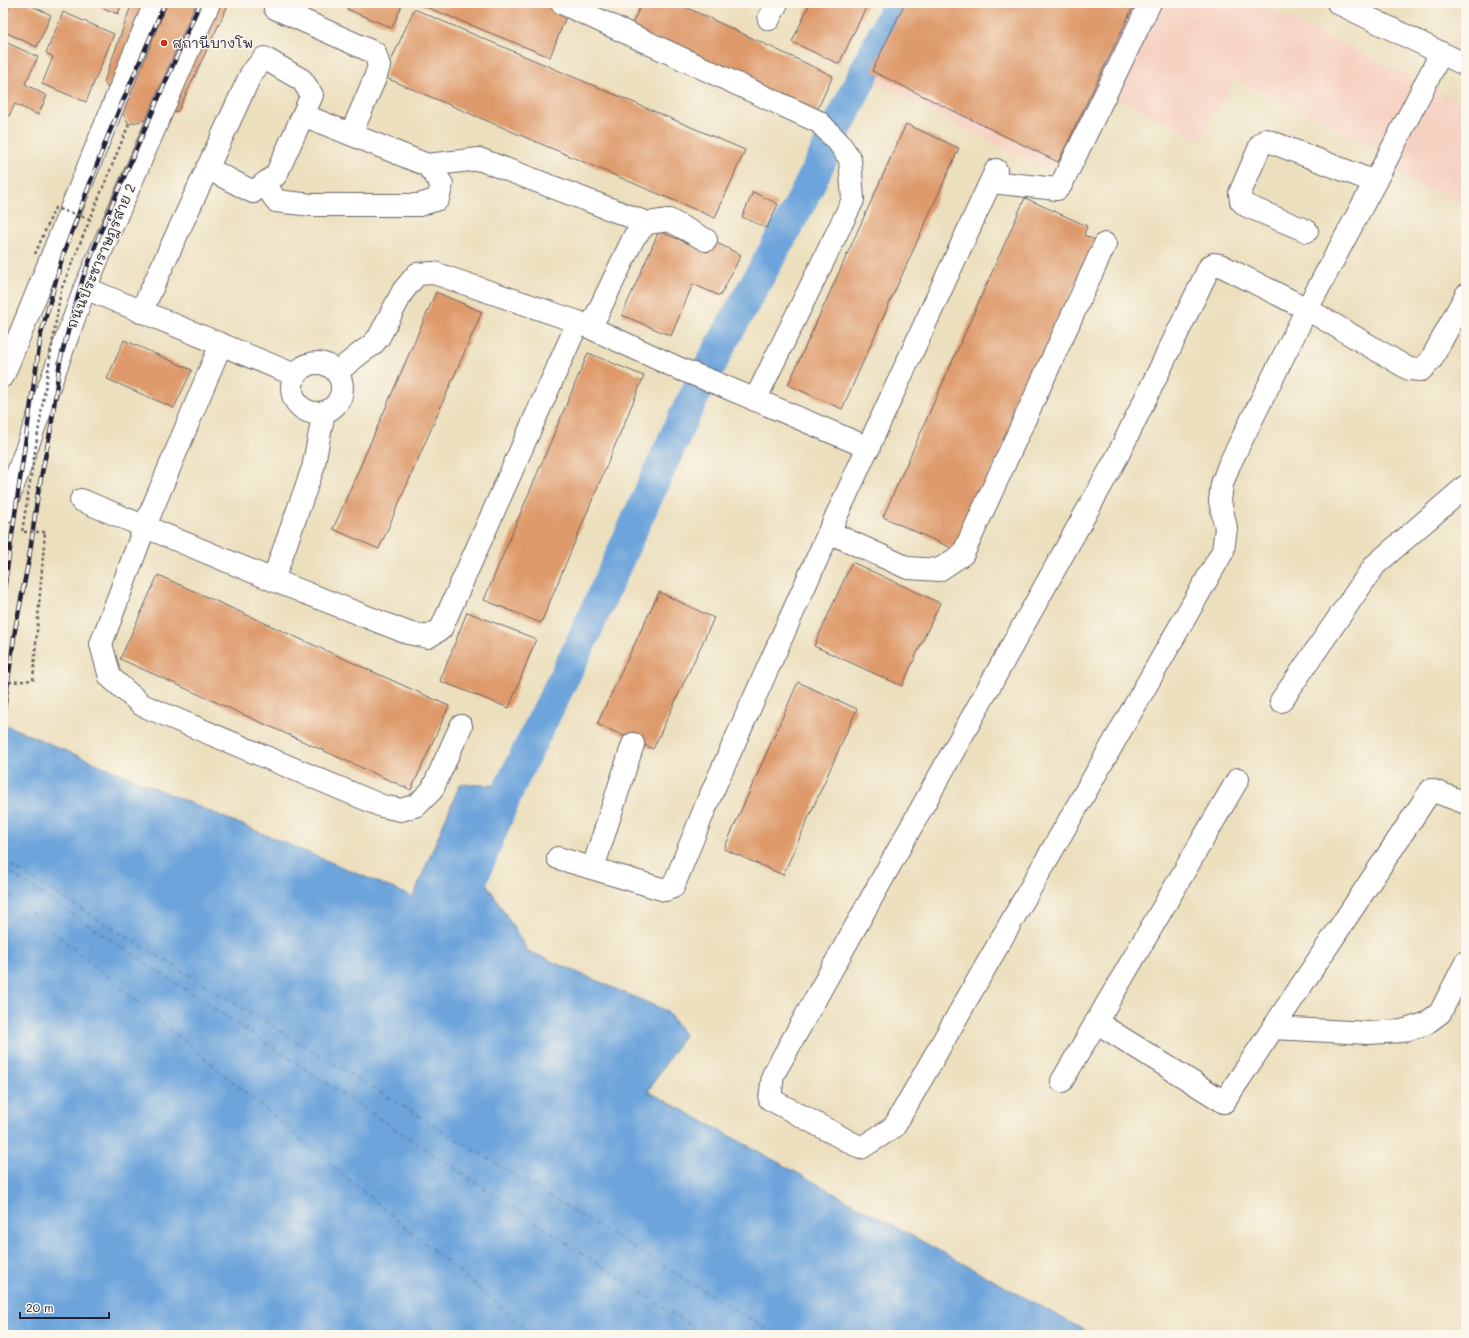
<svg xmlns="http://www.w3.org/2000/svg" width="1469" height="1338" font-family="Mali,'Playpen Sans Thai',sans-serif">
	<rect width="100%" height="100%" fill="#fbf7ec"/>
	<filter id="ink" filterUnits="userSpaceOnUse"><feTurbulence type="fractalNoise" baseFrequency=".025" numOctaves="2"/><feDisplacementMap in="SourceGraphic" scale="8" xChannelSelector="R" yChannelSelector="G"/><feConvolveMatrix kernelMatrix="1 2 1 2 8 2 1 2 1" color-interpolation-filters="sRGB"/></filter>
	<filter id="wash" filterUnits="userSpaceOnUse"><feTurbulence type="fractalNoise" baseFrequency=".012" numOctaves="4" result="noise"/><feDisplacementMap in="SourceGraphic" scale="16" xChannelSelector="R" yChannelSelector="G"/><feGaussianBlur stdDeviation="0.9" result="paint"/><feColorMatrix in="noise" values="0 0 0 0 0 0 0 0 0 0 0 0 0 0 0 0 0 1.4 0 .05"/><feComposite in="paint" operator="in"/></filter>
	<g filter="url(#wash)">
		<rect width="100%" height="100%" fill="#ecdfbd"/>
		<!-- built -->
		<path fill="#f6d2c3" d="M906,3H1258L1466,104V207L1374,163L1381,149L1234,79L1201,140L1100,90L1056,175L868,79Z"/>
		<!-- water -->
		<path fill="#6da4db" stroke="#48638b" d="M3,724L413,897L460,784L510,786L493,802L474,863L528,951L667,1011L684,1035L648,1091L1093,1335H3Z"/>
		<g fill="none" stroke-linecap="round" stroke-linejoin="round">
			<!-- canal -->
			<path stroke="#6da4db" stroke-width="31" d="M461,907L510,786L577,651L684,416L722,343L801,202L898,3"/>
			<!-- ferry -->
			<g stroke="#40567b" stroke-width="1" stroke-dasharray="5 4" stroke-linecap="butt">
				<path d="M3,861L776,1335"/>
				<path d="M3,868L705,1335"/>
				<path d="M3,889L534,1335"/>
			</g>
		</g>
		<g id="blocks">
			<!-- building -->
			<g fill="#de9a6b">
				<path d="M11,3H26L51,15L37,47L3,31V20Z"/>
				<path d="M91,3H122L118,14Z"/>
				<path d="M132,3H229L178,111L129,124L104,82Z"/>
				<path d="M349,3H403L392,28L347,9Z"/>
				<path d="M416,3H539L567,14L550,57Z"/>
				<path d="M642,3H677L833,76L815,114L630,28Z"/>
				<path d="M810,3H868L839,64L792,42Z"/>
				<path d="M905,3H1135L1058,162L872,71Z"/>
				<path d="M414,9L745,150L715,218L384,77Z"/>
				<path d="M63,12L114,34L86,102L42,84L53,57L46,53Z"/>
				<path d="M3,41L38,57L25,84L47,96L38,115L15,104L9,116L3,113Z"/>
				<path d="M906,124L959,148L842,409L788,385Z"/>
				<path d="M753,192L778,204L767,228L742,217Z"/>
				<path d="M1025,198L1087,226L1084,235L1095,240L956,550L883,517Z"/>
				<path d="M659,231L708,252L713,241L741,255L720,296L693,284L671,336L622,315Z"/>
				<path d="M436,292L482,312L379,549L333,529Z"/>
				<path d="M124,340L192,370L174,408L107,379Z"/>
				<path d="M588,353L644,376L541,623L484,600Z"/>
				<path d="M852,562L940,603L902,686L814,646Z"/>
				<path d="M158,575L449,706L411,790L120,659Z"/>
				<path d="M659,592L714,618L653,749L597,724Z"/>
				<path d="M467,612L536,639L509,708L440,681Z"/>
				<path d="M798,682L857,709L783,875L724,849Z"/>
			</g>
		</g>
	</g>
	<g filter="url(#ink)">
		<use href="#blocks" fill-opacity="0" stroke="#696468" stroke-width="1"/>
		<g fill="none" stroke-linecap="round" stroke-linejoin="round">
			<defs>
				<g id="minor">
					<path d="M562,3L819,122L839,143L850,159L853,200L755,400"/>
					<path d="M275,8L375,53L379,66L375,78L351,134"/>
					<path d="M769,19L777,3"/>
					<path d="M1441,53L1375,182L1307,309L1229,465L1222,484L1220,501L1226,528L1223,551L894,1127L861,1148L770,1099L773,1075L1117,457L1210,266L1214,264L1220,265L1307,309L1409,369L1421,370L1431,360L1466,295"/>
					<path d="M427,165L479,159L647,223"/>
					<path d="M991,182L1057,189L1061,185L1150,3"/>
					<path d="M265,183L276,201L312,205H419L438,199L442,184L427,165L303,115"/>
					<path d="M1307,231L1247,206L1241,201L1240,193L1261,144L1266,140L1375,182"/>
					<path d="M85,288L295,375"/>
					<path d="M141,312L251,74L264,58L302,80L312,95L276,175L253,192L207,168"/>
					<path d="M591,327L634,237L647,223L669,220L706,240"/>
					<path d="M221,344L145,526L101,644L110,677L142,705L382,806L401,810L417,805L432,790L461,726"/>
					<circle cx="317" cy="388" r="25"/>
					<path d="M337,372L362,352L372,345L379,337L403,291L417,274L434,273L578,322L680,369L716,383L869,448"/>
					<path d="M3,376L155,3"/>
					<path d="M81,500L273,580L408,633L428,637L441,629L578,322"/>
					<path d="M3,513L85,288L209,3"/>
					<path d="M829,532L908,568L939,570L963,554L1105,244"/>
					<path d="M273,580L313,468L324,412"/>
					<path d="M1281,701L1375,565L1466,486"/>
					<path d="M558,858L665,890L673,887L708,801L829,532L996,170"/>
					<path d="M593,868L633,744"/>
					<path d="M1096,1022L1224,1102L1431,790L1466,803"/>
					<path d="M1273,1028L1368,1033L1402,1031L1425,1024L1440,1013L1466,962"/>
					<path d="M1062,1081L1238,779"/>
				</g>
				<path id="major" d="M1338,3L1466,65"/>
			</defs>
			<!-- minor casing -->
			<use href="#minor" stroke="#696468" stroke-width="24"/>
			<!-- major casing -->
			<use href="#major" stroke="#696468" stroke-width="24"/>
			<!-- path -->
			<path stroke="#696468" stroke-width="2.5" stroke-dasharray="3 3" stroke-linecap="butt" d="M3,683L33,680L45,532"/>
			<!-- minor -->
			<use href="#minor" stroke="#fff" stroke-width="22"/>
			<!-- major -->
			<use href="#major" stroke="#fff" stroke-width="22"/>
			<defs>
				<g id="rail">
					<path d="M3,597L41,334L63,255L107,138L165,3"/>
					<path d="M3,717L15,630L29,559L38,493L51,428L60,361L70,324L83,278L104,223L200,3"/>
				</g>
			</defs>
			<!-- rail casing -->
			<use href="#rail" stroke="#22223b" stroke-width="4.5"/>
			<!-- rail -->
			<use href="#rail" stroke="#fbf7ec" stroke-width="3" stroke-dasharray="9" stroke-linecap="butt"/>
			<!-- path-bridge -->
			<g stroke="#696468" stroke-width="2.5" stroke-dasharray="3 3" stroke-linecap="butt">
				<path d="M35,254L55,208L90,219"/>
				<path d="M45,532H22L61,290L129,124"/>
			</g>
		</g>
	</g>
	<!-- markers -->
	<circle fill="#c8321e" stroke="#fbf7ec" stroke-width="1.5" cx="164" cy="43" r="4"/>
	<g text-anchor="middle" stroke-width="3" stroke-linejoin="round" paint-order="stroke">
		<!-- poi labels -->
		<g font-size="14" fill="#22223b" stroke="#fbf7ec" text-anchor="start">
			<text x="172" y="48">สถานีบางโพ</text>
		</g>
		<!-- street labels -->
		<g font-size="14" fill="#22223b" stroke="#fbf7ec">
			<text transform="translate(101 256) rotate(-67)" y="5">ถนนประชาราษฎร์สาย 2</text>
		</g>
	</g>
	<!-- margin -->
	<rect width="1469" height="1338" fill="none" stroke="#fbf7ec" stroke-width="16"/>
	<!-- scale -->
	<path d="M20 1312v6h89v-6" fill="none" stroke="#22223b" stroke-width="2"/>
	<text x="26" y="1312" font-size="12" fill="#22223b" stroke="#fbf7ec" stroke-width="3" paint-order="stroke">20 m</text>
</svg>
